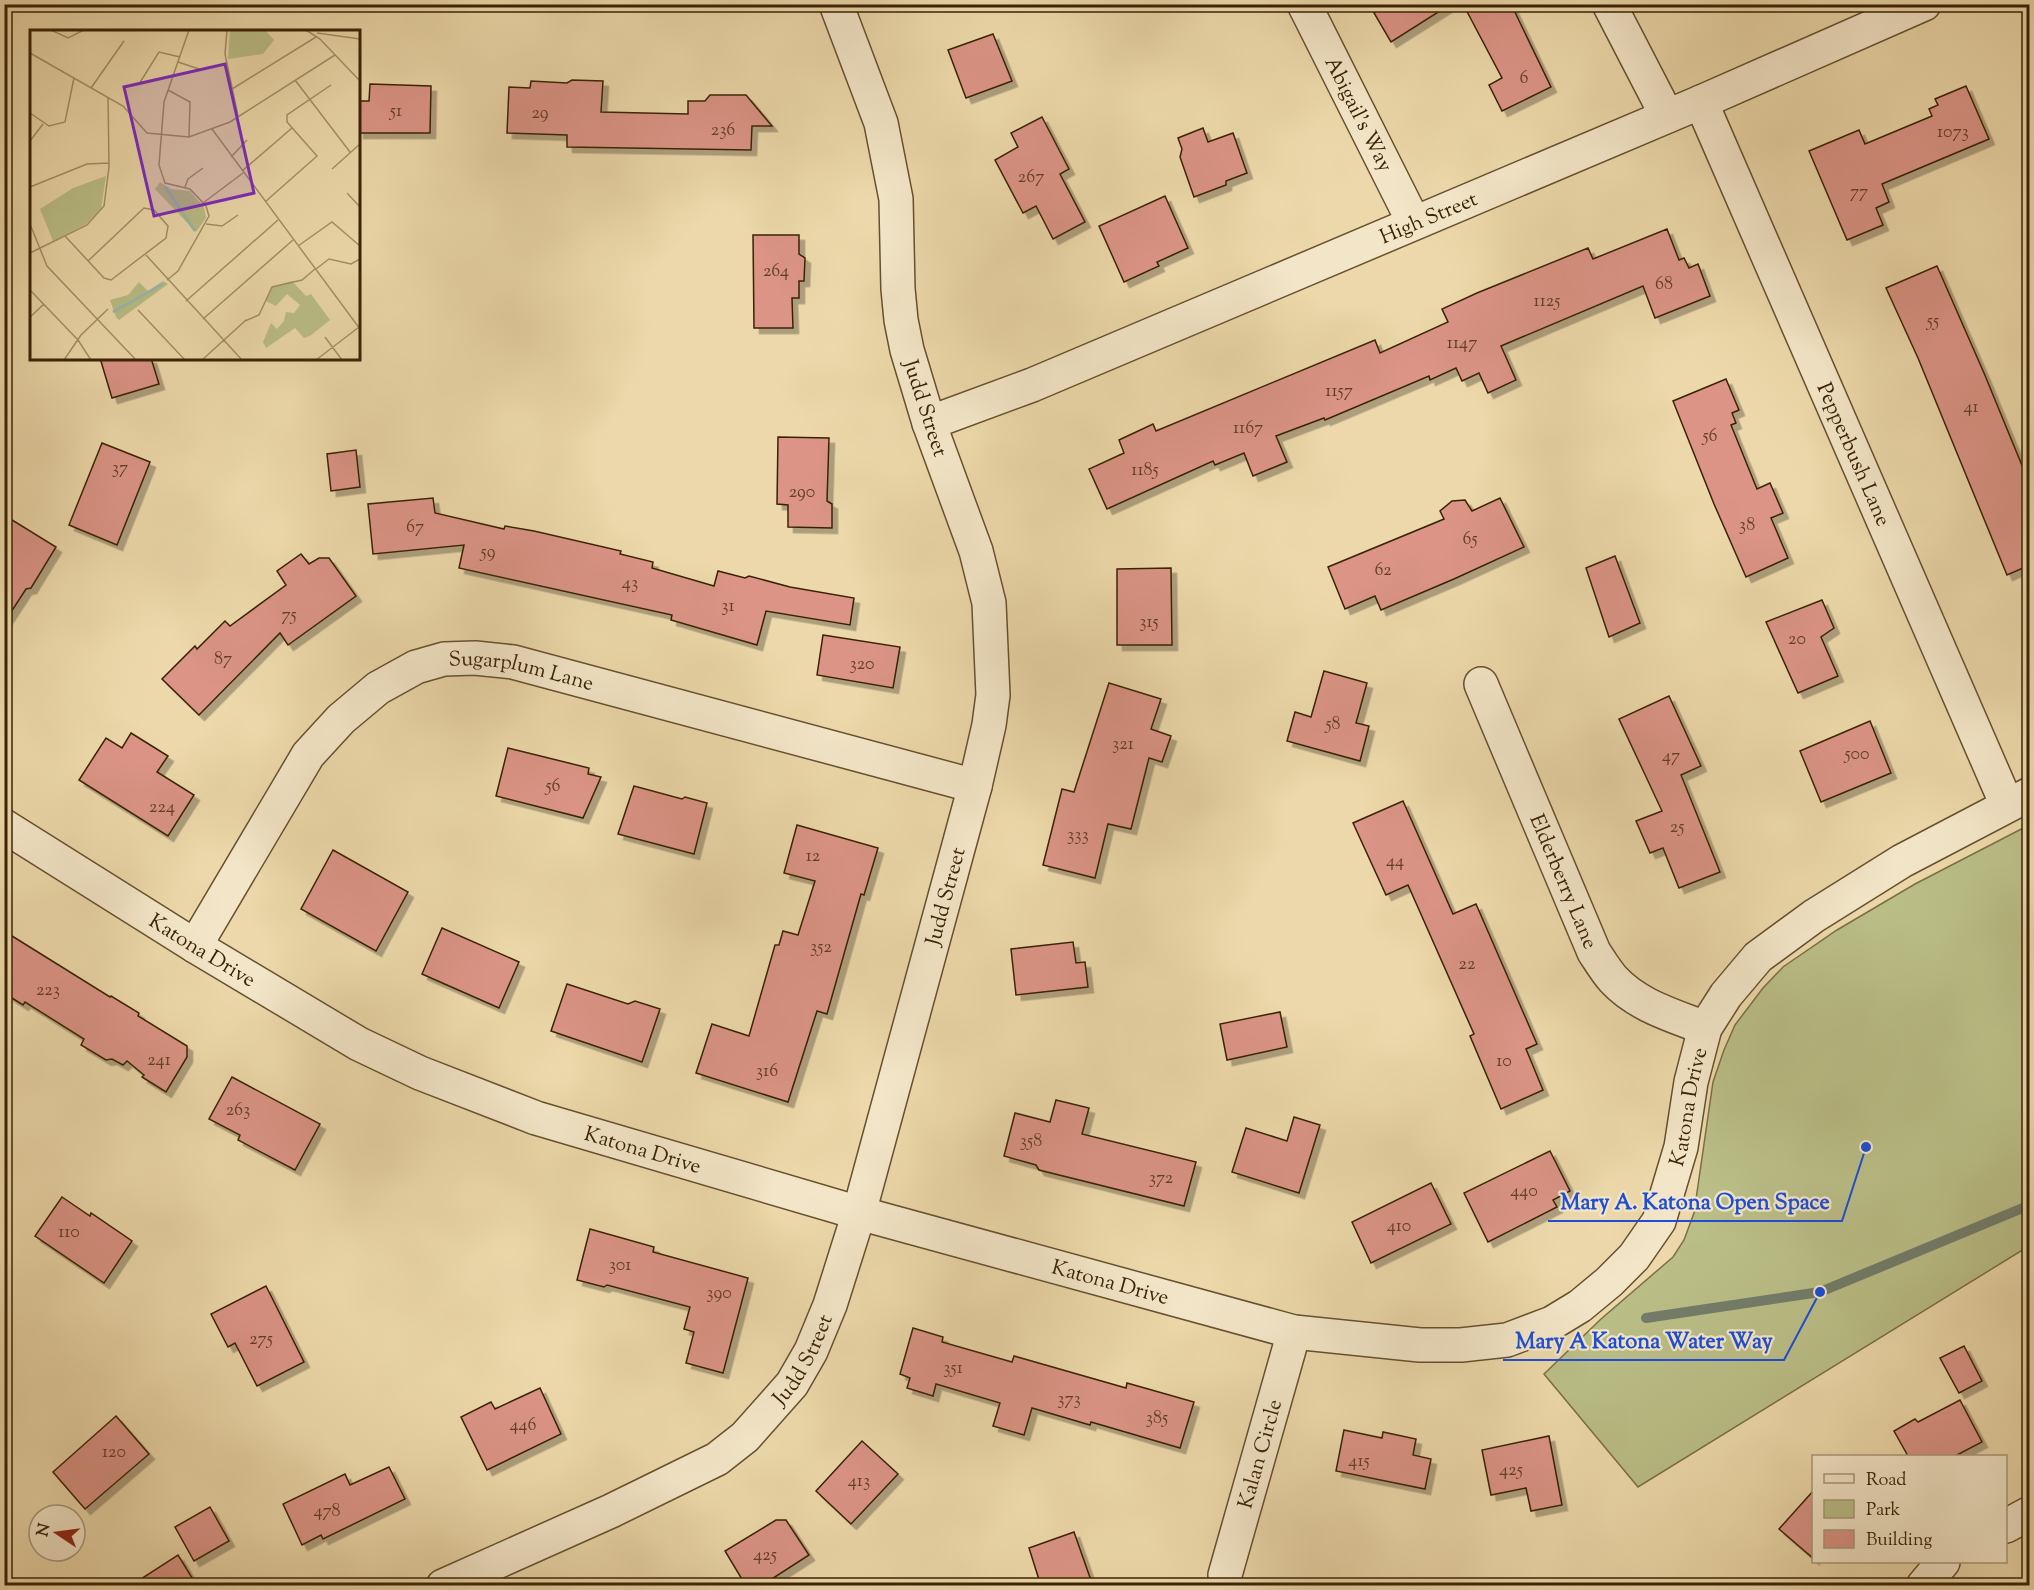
<svg xmlns="http://www.w3.org/2000/svg" width="2034" height="1590" font-family="'Sorts Mill Goudy',serif">
	<defs>
		<filter id="shadow"><feDropShadow dx="5.5" dy="5.5" stdDeviation="0" flood-color="#0004"/></filter>
	</defs>
	<rect width="100%" height="100%" fill="#ecd8aa"/>
	<filter id="stains"><feTurbulence type="fractalNoise" baseFrequency=".00333" numOctaves="4"/><feColorMatrix values="0 0 0 0 .2 0 0 0 0 .09 0 0 0 0 .02 0 0 0 .5 -.17"/></filter>
	<radialGradient id="worn" r=".72"><stop offset=".6" stop-color="#630" stop-opacity="0"/><stop offset="1" stop-color="#630" stop-opacity=".3"/></radialGradient>
	<!-- green -->
	<path fill="#babe87" stroke="#7a7046" stroke-width="1.5" d="M2029,825V1246L1638,1487L1544,1374L1601,1319L1673,1257L1684,1240L1694,1213L1713,1082L1724,1050L1735,1025L1763,988L1783,967L1837,930L1915,884Z"/>
	<g fill="none" stroke-linecap="round" stroke-linejoin="round">
		<!-- stream -->
		<path stroke="#737d6a" stroke-width="10" d="M1646,1318L1820,1292L2030,1205"/>
	</g>
	<!-- building -->
	<g fill="#db9486" stroke="#392305" stroke-width="1.5" filter="url(#shadow)">
		<path d="M1387,4H1451L1391,42L1374,13Z"/>
		<path d="M1463,4H1511L1551,87L1502,111L1489,85L1502,78Z"/>
		<path d="M993,34L1012,81L966,98L948,50Z"/>
		<path d="M572,80L603,81L601,112L688,114V101H705L710,95H746L772,126H752L751,150L567,147V135L507,133L509,87L530,88L531,81L567,83Z"/>
		<path d="M370,84L431,86L430,133H358V101H369Z"/>
		<path d="M1966,86L1989,139L1882,184L1889,202L1876,208L1883,225L1847,240L1809,151L1859,130L1865,144L1932,116L1929,109L1938,105L1935,99Z"/>
		<path d="M1042,117L1069,169L1060,174L1085,222L1053,239L1036,206L1023,213L995,160L1018,147L1011,133Z"/>
		<path d="M1203,128L1208,142L1233,133L1247,173L1226,181V185L1194,197L1180,157L1182,149L1178,138Z"/>
		<path d="M1165,196L1188,248L1157,262L1159,266L1124,282L1099,226Z"/>
		<path d="M1667,229L1679,260L1684,258L1689,268L1698,264L1710,296L1655,318L1643,286L1501,346L1516,380L1488,393L1479,373L1462,381L1456,368L1430,380L1429,376L1325,420L1324,418L1276,436L1287,462L1253,476L1244,453L1215,465L1213,461L1107,509L1089,469L1124,453L1119,440L1153,424L1156,431L1375,340L1380,353L1448,322L1442,309L1477,293L1588,248L1593,259Z"/>
		<path d="M753,235H799V254L805,258L804,281H799V298H792L793,328H754Z"/>
		<path d="M1937,266L1984,373L2030,485V565L2007,575L1918,358L1886,288Z"/>
		<path d="M100,358H151L159,384L112,398Z"/>
		<path d="M1726,379L1739,410L1732,413L1736,423L1731,425L1757,489L1770,483L1783,513L1771,518L1788,558L1746,577L1714,504L1673,401Z"/>
		<path d="M778,437L829,438L827,501L832,504V528L788,527V505L777,504Z"/>
		<path d="M102,443L150,462L117,545L69,525Z"/>
		<path d="M356,450L360,487L331,491L327,454Z"/>
		<path d="M433,498L435,513L504,529L505,526L534,531L621,551L620,554L653,562L652,568L714,586L718,571L745,578L749,576L790,587L854,598L850,625L766,611L757,645L671,620L672,615L459,568L464,545L373,554L368,504Z"/>
		<path d="M1500,498L1524,547L1454,579L1381,610L1375,596L1345,609L1328,567L1444,519L1440,511L1452,501L1465,500L1472,511Z"/>
		<path d="M4,515L56,547L31,588L26,589L4,623Z"/>
		<path d="M301,554L309,564L319,558H329L356,596L288,645L280,633L199,715L162,679L195,646L197,649L225,621L230,626L286,585L277,571Z"/>
		<path d="M1615,556L1640,623L1609,637L1586,568Z"/>
		<path d="M1171,568L1172,645H1117V569Z"/>
		<path d="M1822,600L1834,628L1821,637L1838,676L1798,693L1766,622Z"/>
		<path d="M823,635L900,647L893,688L817,675Z"/>
		<path d="M1324,671L1367,683L1356,723L1369,726L1360,761L1287,741L1295,712L1311,717Z"/>
		<path d="M1109,683L1161,699L1151,729L1171,736L1162,762L1149,758L1131,829L1108,824L1095,878L1043,865L1062,789L1074,792Z"/>
		<path d="M1669,696L1701,766L1681,775L1720,872L1679,888L1663,848L1650,853L1636,821L1662,811L1619,719Z"/>
		<path d="M1870,721L1891,773L1821,802L1800,751Z"/>
		<path d="M131,733L168,756L157,772L194,795L168,836L79,780L106,738L122,748Z"/>
		<path d="M508,748L589,768L588,774L601,777L583,818L496,796Z"/>
		<path d="M634,786L682,799L685,797L707,803L694,854L618,834Z"/>
		<path d="M1403,801L1453,914L1476,904L1537,1044L1526,1049L1543,1090L1501,1109L1470,1036L1474,1034L1408,885L1386,895L1353,823Z"/>
		<path d="M797,825L878,848L864,895L861,894L827,1014L817,1011L788,1102L696,1073L712,1024L749,1036L775,945H779L783,931L798,935L815,881L784,873Z"/>
		<path d="M333,850L408,892L376,951L301,909Z"/>
		<path d="M442,928L519,962L499,1008L422,974Z"/>
		<path d="M4,931L110,997L111,996L139,1013L138,1016L187,1046V1057L166,1092L142,1077L144,1075L127,1061L123,1065L112,1059L106,1060L81,1045L84,1039L25,1002L23,1005L4,993Z"/>
		<path d="M1073,942L1076,963L1085,962L1088,987L1016,995L1011,949Z"/>
		<path d="M567,984L628,1004L635,1001L660,1009L642,1062L551,1031Z"/>
		<path d="M1280,1012L1287,1047L1227,1060L1220,1024Z"/>
		<path d="M232,1077L320,1124L295,1170L238,1140L240,1135L209,1119Z"/>
		<path d="M1056,1100L1089,1108L1082,1134L1196,1162L1184,1206L1039,1170L1036,1165L1004,1156L1015,1113L1050,1122Z"/>
		<path d="M1294,1117L1320,1125L1299,1193L1232,1172L1246,1128L1287,1141Z"/>
		<path d="M1550,1151L1570,1191L1553,1200L1557,1207L1488,1242L1464,1193Z"/>
		<path d="M1431,1183L1451,1224L1371,1263L1352,1222Z"/>
		<path d="M62,1197L90,1216L91,1213L132,1241L104,1283L35,1236Z"/>
		<path d="M590,1229L654,1247L653,1252L748,1278L723,1373L686,1363L694,1332L684,1329L690,1307L607,1285L604,1287L577,1280Z"/>
		<path d="M266,1286L304,1362L257,1386L235,1343L228,1347L211,1314Z"/>
		<path d="M913,1328L943,1337L942,1342L1012,1362L1014,1356L1126,1388L1127,1383L1194,1402L1180,1448L1091,1422L1090,1425L1032,1408L1024,1435L993,1426L1000,1403L936,1384L933,1396L907,1388L910,1378L900,1374Z"/>
		<path d="M1964,1346L1982,1381L1959,1393L1940,1358Z"/>
		<path d="M540,1388L561,1434L487,1470L461,1417L491,1402L495,1409Z"/>
		<path d="M1960,1400L1982,1442L1955,1456H1908L1894,1431L1915,1419L1918,1422Z"/>
		<path d="M116,1416L149,1454L85,1509L53,1472Z"/>
		<path d="M1344,1430L1382,1438L1383,1432L1416,1439L1413,1455L1431,1459L1425,1489L1336,1471Z"/>
		<path d="M1549,1436L1562,1505L1531,1511L1526,1488L1491,1495L1482,1450Z"/>
		<path d="M862,1441L898,1474L851,1524L816,1491Z"/>
		<path d="M389,1467L405,1499L323,1539L321,1535L302,1545L283,1504L345,1474L350,1485Z"/>
		<path d="M1814,1490V1559L1779,1529Z"/>
		<path d="M210,1507L229,1541L194,1561L175,1527Z"/>
		<path d="M776,1520H786L809,1555L761,1586H746L725,1551Z"/>
		<path d="M1074,1532L1093,1586H1041L1029,1548Z"/>
		<path d="M178,1555L197,1586H130Z"/>
	</g>
	<g fill="none" stroke-linecap="round" stroke-linejoin="round">
		<defs>
			<g id="minor">
				<path id="s1" d="M1304,4L1414,223"/>
				<path d="M1609,4L1667,116"/>
				<path id="s2" d="M1701,102L2007,805"/>
				<path id="s3" d="M929,423L1032,385L1701,102L1924,4"/>
				<path id="s4" d="M1481,684L1594,952C1600,961 1606,971 1613,979C1638,1006 1672,1015 1705,1028"/>
				<path id="s5" d="M4,826L195,946L359,1044L420,1073L536,1118L859,1213L1294,1332L1420,1345H1461L1507,1340L1552,1323L1580,1306L1609,1282L1634,1257L1659,1221L1681,1147L1691,1082L1705,1028L1726,995L1758,957L1814,916L1902,861L2030,794"/>
				<path id="s6" d="M195,946L308,755L341,719L378,688L416,667L444,659L475,658L513,662L975,786"/>
				<path d="M2006,1526L2030,1513"/>
				<path id="s7" d="M1225,1575L1294,1332"/>
				<path id="s8" d="M443,1586L611,1511L717,1459L745,1437L792,1384L811,1351L830,1305L859,1213L975,786L989,725L993,695L989,603L976,551L929,423L907,350L901,320L898,289L896,199L881,123L836,4"/>
				<path d="M1923,1586L1943,1562"/>
			</g>
		</defs>
		<!-- minor casing -->
		<use href="#minor" stroke="#66502e" stroke-width="36"/>
		<!-- minor -->
		<use href="#minor" stroke="#f3e6c8" stroke-width="33"/>
	</g>
	<g text-anchor="middle" stroke-width="4.5" stroke-linejoin="round" paint-order="stroke">
		<!-- number labels -->
		<g font-size="18" fill="#623f25">
			<text x="1524" y="83">6</text>
			<text x="396" y="116">51</text>
			<text x="540" y="118">29</text>
			<text x="723" y="135">236</text>
			<text x="1953" y="137">1073</text>
			<text x="1031" y="182">267</text>
			<text x="1859" y="197">77</text>
			<text x="776" y="276">264</text>
			<text x="1664" y="289">68</text>
			<text x="1547" y="306">1125</text>
			<text x="1933" y="326">55</text>
			<text x="1462" y="348">1147</text>
			<text x="1339" y="396">1157</text>
			<text x="1971" y="412">41</text>
			<text x="1248" y="433">1167</text>
			<text x="1710" y="441">56</text>
			<text x="120" y="473">37</text>
			<text x="1145" y="475">1185</text>
			<text x="802" y="497">290</text>
			<text x="1747" y="530">38</text>
			<text x="415" y="532">67</text>
			<text x="1470" y="544">65</text>
			<text x="488" y="557">59</text>
			<text x="1383" y="575">62</text>
			<text x="630" y="588">43</text>
			<text x="728" y="611">31</text>
			<text x="289" y="620">75</text>
			<text x="1149" y="627">315</text>
			<text x="1797" y="644">20</text>
			<text x="223" y="664">87</text>
			<text x="862" y="669">320</text>
			<text x="1333" y="729">58</text>
			<text x="1123" y="749">321</text>
			<text x="1857" y="759">500</text>
			<text x="1671" y="761">47</text>
			<text x="553" y="791">56</text>
			<text x="162" y="812">224</text>
			<text x="1677" y="832">25</text>
			<text x="1078" y="840">333</text>
			<text x="813" y="861">12</text>
			<text x="1395" y="866">44</text>
			<text x="821" y="952">352</text>
			<text x="1467" y="969">22</text>
			<text x="48" y="995">223</text>
			<text x="159" y="1065">241</text>
			<text x="1504" y="1066">10</text>
			<text x="767" y="1076">316</text>
			<text x="238" y="1115">263</text>
			<text x="1031" y="1146">358</text>
			<text x="1161" y="1183">372</text>
			<text x="1524" y="1196">440</text>
			<text x="1399" y="1231">410</text>
			<text x="69" y="1237">110</text>
			<text x="620" y="1270">301</text>
			<text x="719" y="1298">390</text>
			<text x="261" y="1344">275</text>
			<text x="953" y="1373">351</text>
			<text x="1069" y="1404">373</text>
			<text x="1157" y="1423">385</text>
			<text x="523" y="1430">446</text>
			<text x="114" y="1457">120</text>
			<text x="1359" y="1466">415</text>
			<text x="1511" y="1475">425</text>
			<text x="859" y="1486">413</text>
			<text x="327" y="1516">478</text>
			<text x="765" y="1560">425</text>
		</g>
		<!-- street labels -->
		<g font-size="21" fill="#392305" stroke="#f3e6c8">
			<text dy="7" stroke="none"><textPath href="#s1" startOffset="123">Abigail's Way</textPath></text>
			<text dy="7" stroke="none"><textPath href="#s3" startOffset="540">High Street</textPath></text>
			<text transform="translate(926 408) rotate(72)" y="7">Judd Street</text>
			<text dy="7" stroke="none"><textPath href="#s2" startOffset="384">Pepperbush Lane</textPath></text>
			<text dy="7" stroke="none"><textPath href="#s6" startOffset="470">Sugarplum Lane</textPath></text>
			<text dy="7" stroke="none"><textPath href="#s4" startOffset="214">Elderberry Lane</textPath></text>
			<text dy="7" stroke="none"><textPath href="#s8" startOffset="921">Judd Street</textPath></text>
			<text dy="7" stroke="none"><textPath href="#s5" startOffset="234">Katona Drive</textPath></text>
			<text dy="7" stroke="none"><textPath href="#s5" startOffset="1926">Katona Drive</textPath></text>
			<text dy="7" stroke="none"><textPath href="#s5" startOffset="720">Katona Drive</textPath></text>
			<text dy="7" stroke="none"><textPath href="#s5" startOffset="1206">Katona Drive</textPath></text>
			<text dy="7" stroke="none"><textPath href="#s8" startOffset="435">Judd Street</textPath></text>
			<text dy="7" stroke="none"><textPath href="#s7" startOffset="126">Kalan Circle</textPath></text>
		</g>
	</g>
	<!-- overview -->
	<g transform="translate(30 30)">
		<rect width="330" height="330" fill="#ecd8aa"/>
		<path d="M200,0H235L244,10L233,24L198,29ZM76,146L71,179L56,194L23,211L10,179L43,158ZM130,152L141,159L160,161L174,177L176,188L166,202L125,159ZM133,251L138,254L89,290L86,287L80,270L98,265L109,252L118,261ZM262,251L276,266L281,264L300,290L280,306L274,308L265,298L236,318L233,312L241,293L247,299L254,291L256,282L264,283L270,275L257,264L246,276L236,271L242,257Z" fill="#babe87"/>
		<path fill="none" stroke="#99b9ae" stroke-width="3" d="M135,157L165,201M83,282L133,254"/>
		<path fill="none" stroke="#a49068" stroke-width="1.5" d="M21,0L38,8L54,0M197,0L195,24L208,86M276,0L290,9L330,51M287,3L330,9M0,23L93,76L117,103L159,107L200,92L305,25M148,32L169,39M265,50L320,122M109,54L129,22L150,27M61,58L94,11M202,59L286,7M138,60L160,72L159,107M0,83L19,96L35,92L44,48M182,99L330,299M0,111L13,94M201,127L217,110M302,139L330,114M212,141L262,98M0,157L57,134L79,133M155,157L158,149L173,138M317,163L330,177M235,172L287,126L257,92V85L301,55M173,173L213,143M0,194L17,236L106,330M176,194L192,196L208,185M35,206L74,248L81,250L136,208L138,196L124,180L114,178L58,231M268,216L302,192L330,216M0,223L57,195L74,176L79,137L78,67M116,225L212,330M286,239L299,229L321,234L330,229M137,250L148,241L179,186L176,176L160,159L135,153L129,135L134,72L159,0M0,260L48,310L61,330M156,271L248,190M108,280L155,330M0,287L14,274M173,289L263,210M215,291L229,285L242,257L272,250L285,239M295,307L312,330M34,330L51,305L78,279M172,330L216,290M286,330L329,297"/>
		<path fill="#7b2cbf" fill-opacity="0.15" stroke="#7b2cbf" stroke-width="3" d="M195,34L224,163L124,186L94,57Z"/>
		<rect width="330" height="330" fill="none" stroke="#392305" stroke-width="3"/>
	</g>
	<!-- callouts -->
	<path fill="none" stroke="#1d4ed8" stroke-width="2" d="M1866 1147L1842 1221H1548M1820 1292L1784 1360H1503"/>
	<g fill="#1d4ed8" stroke="#f3e6c8" stroke-width="2">
		<circle cx="1866" cy="1147" r="6"/>
		<circle cx="1820" cy="1292" r="6"/>
	</g>
	<g font-size="22" text-anchor="middle" font-weight="bold" fill="#1d4ed8" stroke="#f3e6c8" stroke-width="4.5" stroke-linejoin="round" paint-order="stroke">
		<text x="1695" y="1209">Mary A. Katona Open Space</text>
		<text x="1644" y="1348">Mary A Katona Water Way</text>
	</g>
	<!-- margin -->
	<rect width="2034" height="1590" fill="none" stroke="#ecd8aa" stroke-width="24"/>
	<rect x="6" y="6" width="2022" height="1578" fill="none" stroke="#392305" stroke-width="3"/>
	<rect x="12" y="12" width="2010" height="1566" fill="none" stroke="#392305" stroke-width="1.5"/>
	<!-- legend -->
	<rect x="1812" y="1455" width="195" height="108" fill="#f3e6c8" stroke="#a9987a" stroke-width="1.5"/>
	<rect x="1824" y="1474" width="30" height="9" fill="#f3e6c8" stroke="#a9987a" stroke-width="1.5"/>
	<text x="1866" y="1485" font-size="18" fill="#392305">Road</text>
	<rect x="1824" y="1500" width="30" height="18" fill="#babe87" stroke="#a9987a" stroke-width="1.5"/>
	<text x="1866" y="1515" font-size="18" fill="#392305">Park</text>
	<rect x="1824" y="1530" width="30" height="18" fill="#db9486" stroke="#a9987a" stroke-width="1.5"/>
	<text x="1866" y="1545" font-size="18" fill="#392305">Building</text>
	<!-- north arrow -->
	<g transform="translate(57 1533) rotate(283)"><circle r="28" fill="#f3e6c8" stroke="#a9987a" stroke-width="1.5"/>
	<path d="M0-4.5L10 22L0 15L-10 22Z" fill="#8f2418"/>
	<text y="-9" font-size="16" font-weight="bold" text-anchor="middle" fill="#392305">N</text>
	</g>
	<rect width="100%" height="100%" filter="url(#stains)"/>
	<rect width="100%" height="100%" fill="url(#worn)"/>
</svg>
